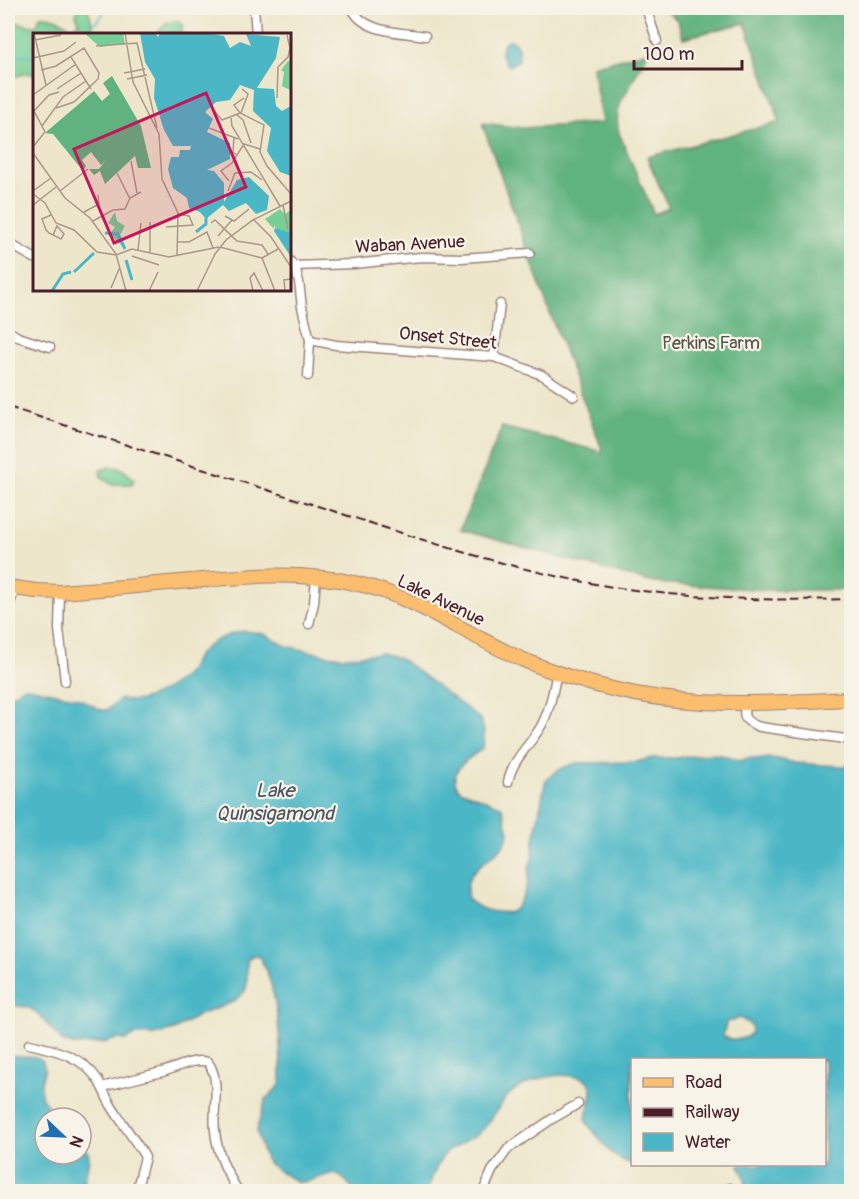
<svg xmlns="http://www.w3.org/2000/svg" width="859" height="1199" font-family="Pangolin,sans-serif">
	<rect width="100%" height="100%" fill="#f7f3e8"/>
	<filter id="ink" filterUnits="userSpaceOnUse"><feTurbulence type="fractalNoise" baseFrequency=".0167" numOctaves="2"/><feDisplacementMap in="SourceGraphic" scale="12" xChannelSelector="R" yChannelSelector="G"/><feConvolveMatrix kernelMatrix="1 2 1 2 8 2 1 2 1" color-interpolation-filters="sRGB"/></filter>
	<filter id="wash" filterUnits="userSpaceOnUse"><feTurbulence type="fractalNoise" baseFrequency=".008" numOctaves="4" result="noise"/><feDisplacementMap in="SourceGraphic" scale="24" xChannelSelector="R" yChannelSelector="G"/><feGaussianBlur stdDeviation="1.35" result="paint"/><feColorMatrix in="noise" values="0 0 0 0 0 0 0 0 0 0 0 0 0 0 0 0 0 1.4 0 .05"/><feComposite in="paint" operator="in"/></filter>
	<g filter="url(#wash)">
		<rect width="100%" height="100%" fill="#ede6ca"/>
		<!-- green -->
		<g fill="#76cf94" stroke="#607760" stroke-width="1.5">
			<path d="M78,8H87C92,16 91,25 95,34H34V75L29,73L8,78V25L16,22L32,26L38,24L40,16C51,14 64,22 73,28L79,21L76,15Z"/>
			<path d="M176,21L183,25L182,32L177,34H157L166,23Z"/>
			<path d="M110,467L121,468L134,479L132,484H111L101,476L100,470Z"/>
		</g>
		<!-- forest -->
		<path fill="#60b27e" stroke="#556854" stroke-width="1.5" d="M664,8H851V590H766L654,583L460,530L502,427L603,452L551,316L482,123L522,128L602,123L592,66L649,51L621,102C617,113 616,122 619,133L654,214L669,208L647,157L780,122L745,23L683,38L678,21Z"/>
		<!-- water -->
		<g fill="#4bb7c6" stroke="#4a6b78" stroke-width="1.5" fill-rule="evenodd">
			<path d="M507,40C518,40 519,50 519,60L509,66C504,62 499,53 502,47C502,46 506,41 507,40Z"/>
			<path d="M245,631L264,634L286,646L327,655L344,657L381,653L397,657L408,664L479,718C485,728 486,738 482,749C468,758 444,774 460,790L501,806C506,814 505,823 509,831C506,861 459,861 468,899C479,910 496,914 511,912L518,906L523,896L528,883L529,867L533,856L534,839L545,783C552,772 565,766 577,763L636,762L652,758H676L709,754L721,755L740,761L747,758L759,759L773,758L796,763L851,767V1191H747L744,1176L739,1165L824,1164V1060H632V1164L620,1159L612,1154L586,1122C585,1110 595,1097 591,1086C588,1078 579,1077 572,1076C550,1073 519,1082 505,1099C496,1110 491,1123 480,1132C469,1141 455,1145 445,1154C436,1163 432,1180 427,1191H355L345,1180L338,1175L330,1174L306,1182H298L280,1172L268,1163L262,1150L257,1132L258,1125L266,1099L279,1086L281,1082C281,1046 279,985 258,955L251,956L247,961V984L245,991L233,1002L199,1015L174,1030L155,1035H135L125,1040L117,1039L103,1043L73,1045L62,1041L36,1012L28,1007L8,1005V698L24,687H28L78,698L101,710H106L111,707L120,699C124,699 129,701 133,701C150,700 176,685 187,673C191,669 193,662 197,657C208,642 227,634 245,631ZM738,1018C763,1025 751,1046 724,1037L723,1035L727,1021H733Z"/>
			<path d="M8,1054C19,1060 32,1052 42,1060C48,1072 42,1073 41,1084C38,1102 51,1110 64,1118H45V1154H81V1146L88,1151L89,1158L83,1191H8Z"/>
		</g>
		<g fill="none" stroke-linecap="round" stroke-linejoin="round">
			<!-- stream -->
			<g stroke="#4bb7c6" stroke-width="2">
				<path d="M85,34L103,14L102,8"/>
				<path d="M8,57L22,55L34,57"/>
			</g>
		</g>
	</g>
	<g filter="url(#ink)">
		<g fill="none" stroke-linecap="round" stroke-linejoin="round">
			<defs>
				<g id="minor">
					<path d="M254,8L256,34"/>
					<path d="M352,8C363,33 401,32 425,36"/>
					<path d="M646,8L657,41"/>
					<path d="M8,243L34,258"/>
					<path d="M290,261L296,270L299,282L302,307L310,340L308,376"/>
					<path d="M293,266L354,264L421,257L462,258L530,253"/>
					<path d="M8,331L18,337L50,347"/>
					<path d="M310,340L336,345L494,357L542,375L574,396"/>
					<path d="M494,357L500,304"/>
					<path d="M60,592L59,629L65,681"/>
					<path d="M8,609L15,588"/>
					<path d="M309,624L314,603L316,577"/>
					<path d="M746,703C741,718 746,722 760,727L852,740"/>
					<path d="M508,782C512,760 529,746 540,728C550,711 553,691 557,672"/>
					<path d="M29,1044C56,1050 82,1056 98,1080C104,1090 107,1100 114,1110C124,1126 135,1140 145,1157L136,1192"/>
					<path d="M102,1087C122,1082 142,1077 162,1072C177,1068 193,1058 208,1062C222,1082 212,1109 215,1131C217,1153 227,1174 239,1192"/>
					<path d="M483,1192L492,1171L508,1149L552,1119L578,1104"/>
					<path d="M721,1192L730,1188"/>
				</g>
				<path id="primary" d="M8,587L36,591L60,592C104,589 148,585 191,581C246,576 299,571 354,583C417,596 468,637 526,661C582,684 642,699 702,702C752,705 802,701 852,699"/>
			</defs>
			<!-- minor casing -->
			<use href="#minor" stroke="#9c827a" stroke-width="11"/>
			<!-- primary casing -->
			<use href="#primary" stroke="#9c827a" stroke-width="16"/>
			<!-- minor -->
			<use href="#minor" stroke="#fff" stroke-width="8"/>
			<!-- primary -->
			<use href="#primary" stroke="#fabe6e" stroke-width="14"/>
			<!-- rail -->
			<path stroke="#4a1f2b" stroke-width="2" stroke-dasharray="9 4.5" stroke-linecap="butt" d="M8,407C114,441 221,475 327,509C420,539 511,570 607,586C687,599 770,601 852,599"/>
		</g>
	</g>
	<g text-anchor="middle" stroke-width="4.5" stroke-linejoin="round" paint-order="stroke">
		<!-- street labels -->
		<g font-size="18" fill="#4a1f2b" stroke="#f7f3e8">
			<text transform="translate(410 244) rotate(-3)" y="6">Waban Avenue</text>
			<text transform="translate(448 338) rotate(6)" y="6">Onset Street</text>
			<text transform="translate(441 600) rotate(26)" y="6">Lake Avenue</text>
		</g>
		<!-- park labels -->
		<g font-size="18" fill="#57544a" stroke="#f7f3e8">
			<text x="711" y="349">Perkins Farm</text>
		</g>
		<!-- water labels -->
		<g font-size="20" font-style="italic" fill="#4a5461" stroke="#f7f3e8">
			<text x="275" y="797">Lake<tspan x="275" dy="23">Quinsigamond</tspan></text>
		</g>
	</g>
	<!-- overview -->
	<g transform="translate(33 33)">
		<rect width="258" height="258" fill="#ede6ca"/>
		<path d="M51,0H90L92,11L67,14ZM255,28L258,29L257,57L249,53L251,39L248,37ZM247,176L252,181L258,177V200L244,197L241,192V196L232,186ZM82,179L84,188L92,193L87,202L89,213L77,201L82,194L75,190Z" fill="#76cf94"/>
		<path d="M79,43L108,93L118,135H105L102,123L72,151L67,138L61,142L56,136H66L73,127L68,132L58,119L49,127L53,133L50,138L20,101L12,100L61,58L69,68L77,61L70,50Z" fill="#60b27e"/>
		<path d="M107,0H122L125,4L127,0H173L191,3L197,15L207,9L218,13L213,1L247,4L243,25L224,55L241,56L243,73L249,78L258,73V143L247,139L234,118L238,95L220,78L221,57L207,52L197,67L183,69L172,79L180,86L174,99L197,110V126L174,137L181,138L191,150V169L204,147L216,144L236,163L234,177L223,181L213,170L196,178L190,172L173,186L167,179L156,175L154,165L140,155L135,136L138,124H146L147,117H157L158,113H140L131,97L121,65L122,46L112,29ZM242,195L258,200V224L241,198Z" fill="#4bb7c6"/>
		<path fill="none" stroke="#4bb7c6" stroke-width="3" d="M163,199L173,191V185M72,200L85,201L92,216M93,227L99,247M41,239L61,220M19,258L30,241L38,239"/>
		<path fill="none" stroke="#ac968a" stroke-width="1.5" d="M1,0L13,52M92,0L100,49L126,101L129,146L145,180L144,223M2,7L28,2M63,13L104,10L124,95M38,24L58,56M0,25L31,18L43,9M8,37L23,33L51,15L66,40L65,46L41,69L23,75M91,40L112,36M94,46L114,42M24,56L48,40M0,62L43,31M211,65L201,72L207,80L231,92L227,119L234,133L258,161M244,65L245,34L255,24L257,15L254,2M178,74L189,87L207,80M0,76L12,99L0,114M1,78L16,62L26,59M208,80L215,61L209,56M204,82L210,87L218,110M198,85L199,93L247,173M9,93L30,64L53,48M176,95L205,106M201,104L200,120L203,121M0,120L32,165L57,185L83,221L93,258M98,128L104,160M84,140L97,166M196,148L188,138L199,130L211,111L227,116M0,158L18,145M27,158L55,136M195,158L202,140L218,139L229,147M0,161L12,170L23,190L41,197L64,219L83,222M0,172L23,154M250,172L255,196M51,179L66,171L65,162M18,182L9,186L13,197L16,200L28,206L31,201L24,193L20,202M192,183L201,188L216,176M221,187L238,204L258,234M60,188L80,177L92,176L97,165L108,159M178,190L182,187L204,208L229,212L235,221M133,194L160,192L156,183L145,181M185,203L199,187M144,209H156L174,199L180,215M187,214L229,225L242,258M105,217L108,190M117,220V189M83,222L99,216L136,224L186,214M99,223L126,232M229,225L245,216M78,255L86,236M116,258L125,239M164,258L182,221L193,207L220,187L258,168M220,258L217,245L221,240L230,258M252,258L251,247L258,246"/>
		<path fill="#c2185b" fill-opacity="0.15" stroke="#c2185b" stroke-width="3" d="M173,60L213,154L81,210L41,116Z"/>
		<rect width="258" height="258" fill="none" stroke="#4a1f2b" stroke-width="3"/>
	</g>
	<!-- margin -->
	<rect width="859" height="1199" fill="none" stroke="#f7f3e8" stroke-width="30"/>
	<!-- legend -->
	<rect x="631" y="1058" width="195" height="108" fill="#f7f3e8" stroke="#b29e9c" stroke-width="1.5"/>
	<rect x="643" y="1078" width="30" height="9" fill="#fabe6e" stroke="#b29e9c" stroke-width="1.5"/>
	<text x="685" y="1088" font-size="18" fill="#4a1f2b">Road</text>
	<rect x="643" y="1108" width="30" height="9" fill="#4a1f2b" stroke="#b29e9c" stroke-width="1.5"/>
	<text x="685" y="1118" font-size="18" fill="#4a1f2b">Railway</text>
	<rect x="643" y="1133" width="30" height="18" fill="#4bb7c6" stroke="#b29e9c" stroke-width="1.5"/>
	<text x="685" y="1148" font-size="18" fill="#4a1f2b">Water</text>
	<!-- north arrow -->
	<g transform="translate(63 1136) rotate(113)"><circle r="28" fill="#f7f3e8" stroke="#b29e9c" stroke-width="1.5"/>
	<path d="M0-4.5L10 22L0 15L-10 22Z" fill="#1f6fb2"/>
	<text y="-9" font-size="16" font-weight="bold" text-anchor="middle" fill="#4a1f2b">N</text>
	</g>
	<!-- scale -->
	<path d="M634 60v9h108v-9" fill="none" stroke="#4a1f2b" stroke-width="3"/>
	<text x="643" y="60" font-size="18" fill="#4a1f2b" stroke="#f7f3e8" stroke-width="4.5" paint-order="stroke">100 m</text>
</svg>
